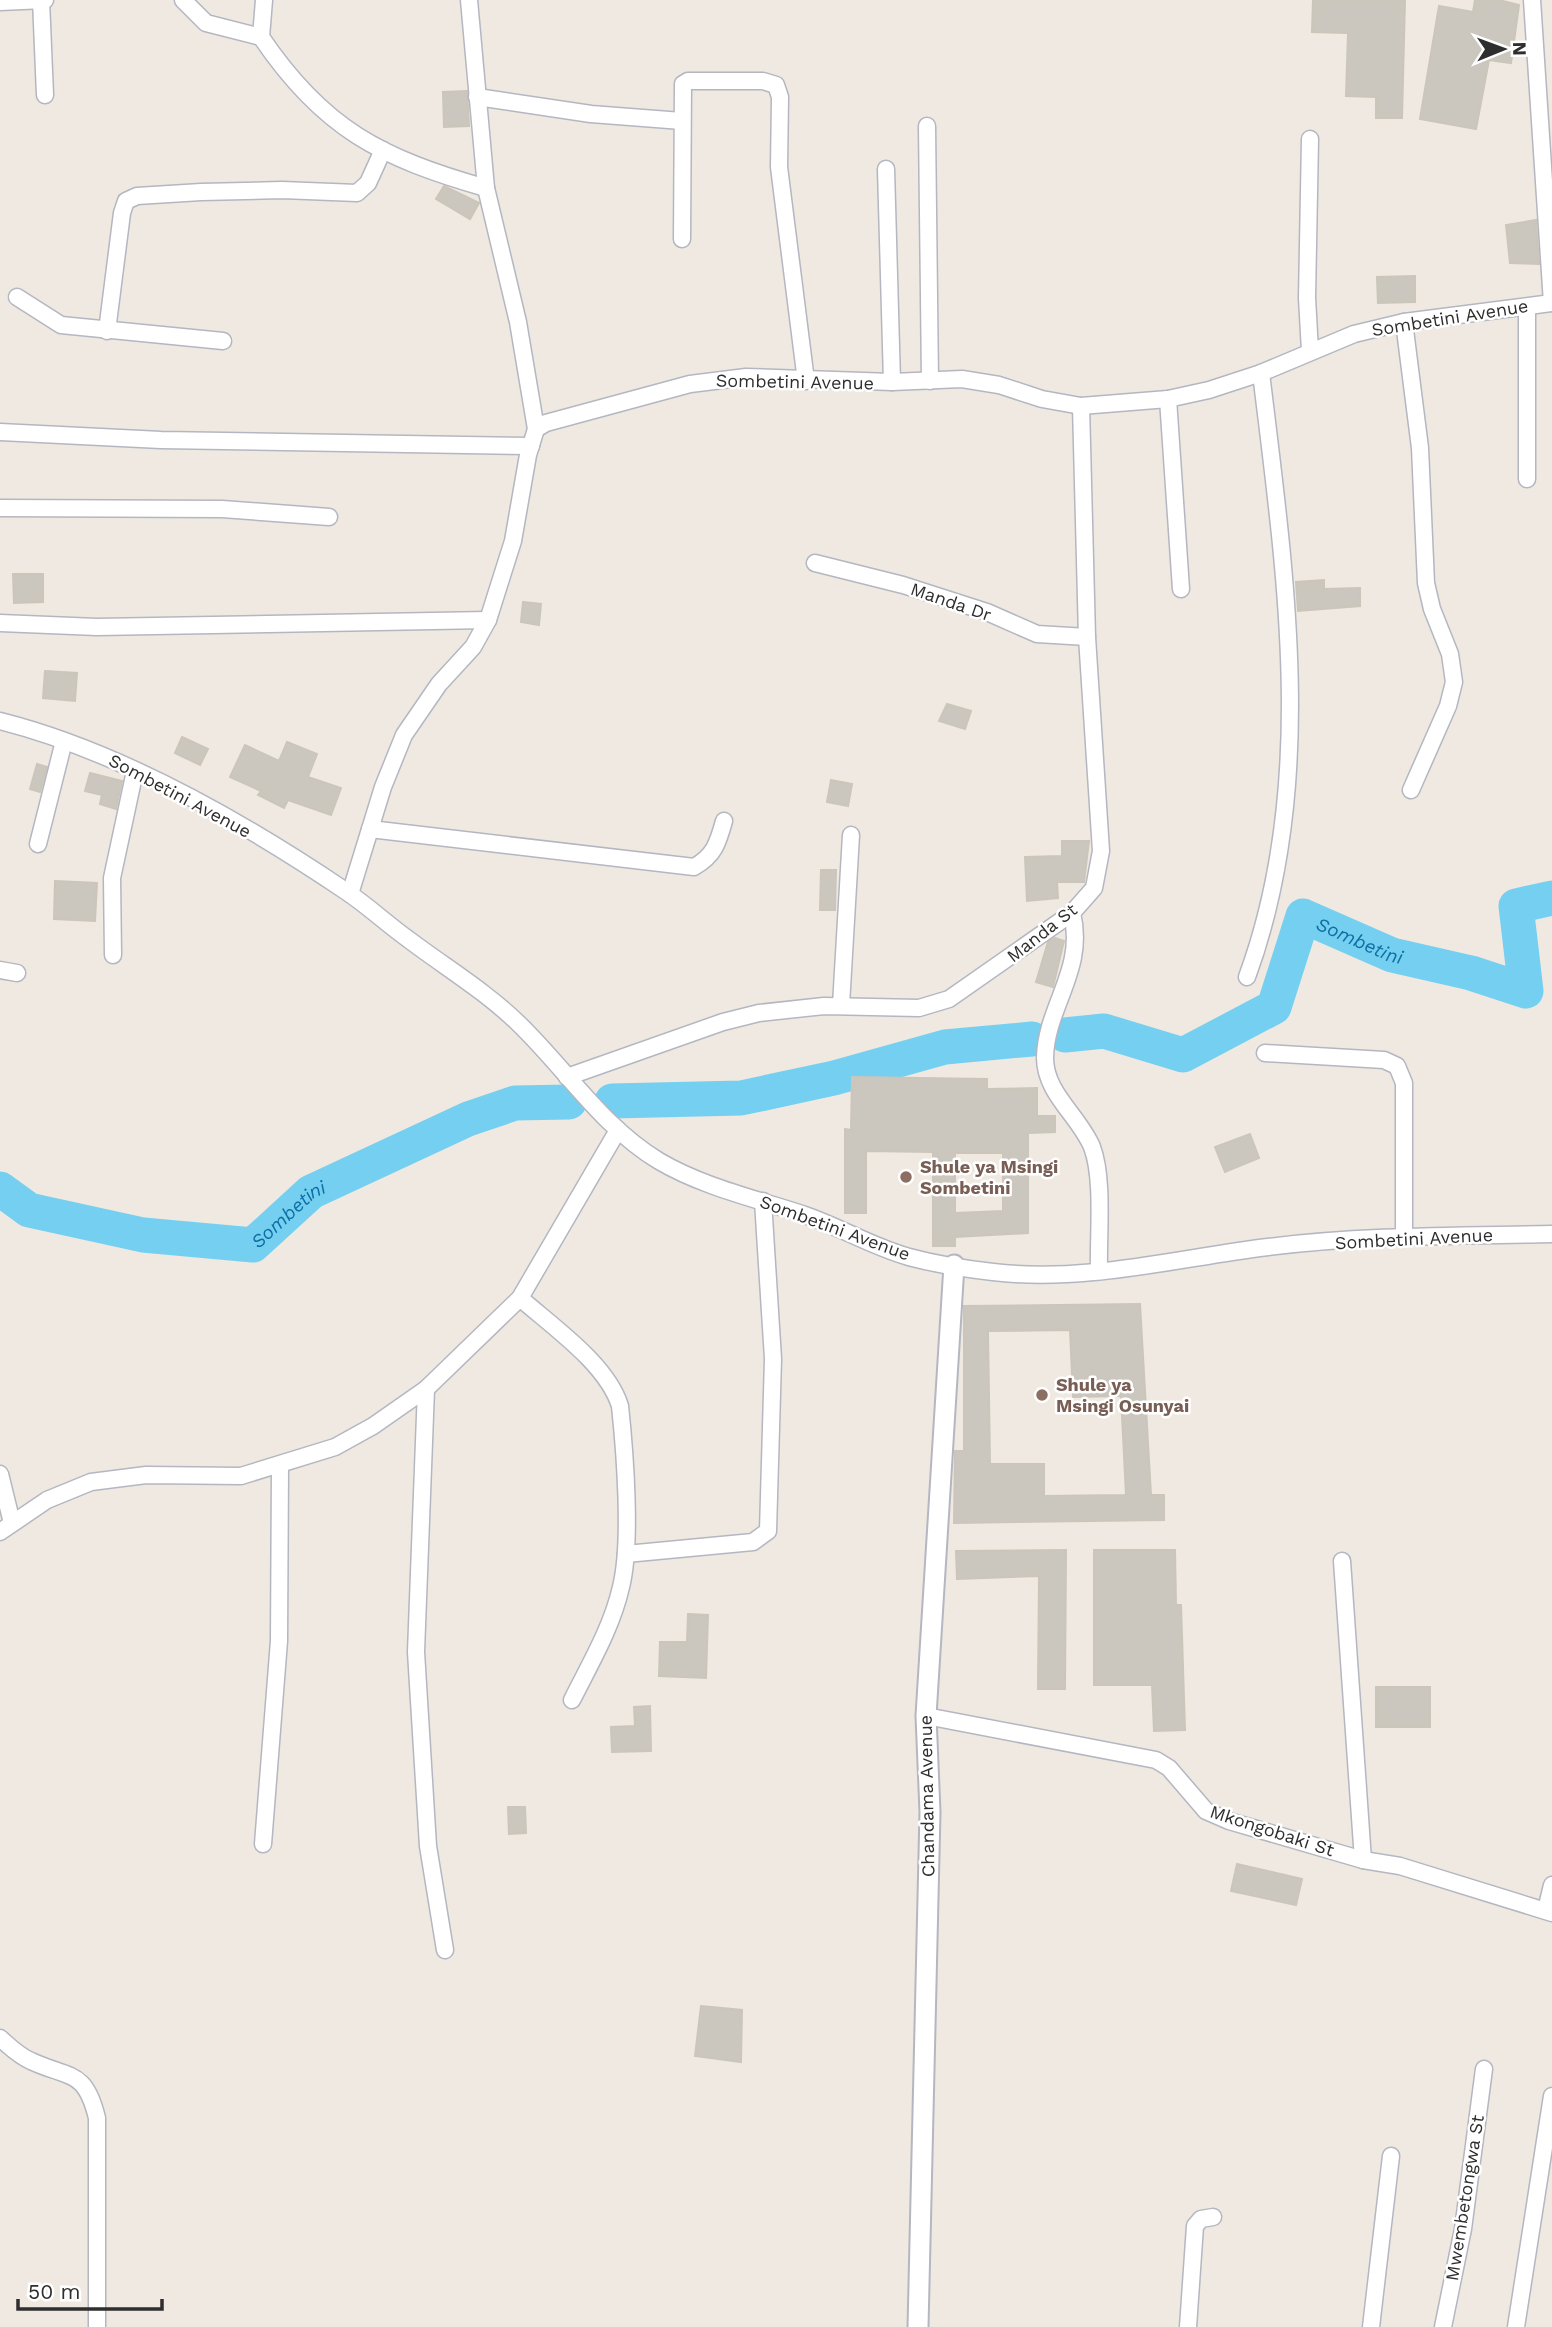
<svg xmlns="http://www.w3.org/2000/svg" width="1552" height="2327" font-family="'Work Sans',sans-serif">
	<rect width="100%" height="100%" fill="#efe9e1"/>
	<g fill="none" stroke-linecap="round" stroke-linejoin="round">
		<!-- river -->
		<g stroke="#75cff0" stroke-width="35">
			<path id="s1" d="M1065,1035L1104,1031L1183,1055L1274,1007L1303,916L1392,955L1471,973L1526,991L1516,906L1552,898"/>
			<path d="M612,1101L741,1098L834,1078L945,1047L1032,1039"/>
			<path id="s2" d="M0,1189L29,1210L143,1235L253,1245L311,1192L468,1119L515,1103L569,1102"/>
		</g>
	</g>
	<!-- building -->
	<g fill="#cbc7bf" stroke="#cbc5ba" stroke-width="2" fill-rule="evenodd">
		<path d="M1313,0H1405L1402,118H1376V97L1346,96L1348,33L1312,32Z"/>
		<path d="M1475,0H1499L1519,5L1511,63L1489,60L1476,129L1420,119L1439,6L1473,12Z"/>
		<path d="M467,91L469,126L444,127L443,92Z"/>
		<path d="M444,186L479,203L470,219L436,199Z"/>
		<path d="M1536,220L1539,264L1510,263L1506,225Z"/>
		<path d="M1415,276V302L1378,303L1377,277Z"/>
		<path d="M13,574H43V602L14,603Z"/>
		<path d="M1324,580V589L1360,588V606L1298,611L1296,582Z"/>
		<path d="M523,602L541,604L539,625L521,622Z"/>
		<path d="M45,671L77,673L75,701L43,698Z"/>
		<path d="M947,704L971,711L965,729L939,721Z"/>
		<path d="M182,737L208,749L200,765L175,753Z"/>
		<path d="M287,742L317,754L308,777L341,788L331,815L288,800L284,808L258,795L261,791L230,777L245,745L279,761Z"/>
		<path d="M37,764L47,767L40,792L30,789Z"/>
		<path d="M90,773L122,781L116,809L100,804L102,795L85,791Z"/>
		<path d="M831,780L852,784L848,806L827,802Z"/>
		<path d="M1062,841H1089L1084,882H1057L1058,898L1027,901L1025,857L1062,856Z"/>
		<path d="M821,870H836L835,910H820Z"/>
		<path d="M55,881L97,883L95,921L54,919Z"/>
		<path d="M1055,938L1064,941L1053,987L1036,982L1048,942Z"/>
		<path d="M852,1077L987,1079V1089L1037,1088V1116H1055V1132L1028,1133V1233L955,1237V1246H933V1152L866,1151V1213H845V1129L851,1130ZM955,1153H1003V1211L955,1213Z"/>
		<path d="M1250,1134L1259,1158L1225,1172L1215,1147Z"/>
		<path d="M1140,1304L1151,1495H1164V1520L954,1523L955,1451H964V1306ZM1070,1330L1073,1397L1121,1396L1126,1495L1044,1496V1464H990L988,1331Z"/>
		<path d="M1066,1550L1065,1689H1038L1039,1576L957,1579L956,1551Z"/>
		<path d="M1094,1550H1175L1176,1605H1181L1185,1730L1154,1731L1152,1685H1094Z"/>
		<path d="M688,1614L708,1615L706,1678L659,1676L660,1642H687Z"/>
		<rect x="1376" y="1687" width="54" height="40"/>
		<path d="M650,1706L651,1751L612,1752L611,1727L635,1726L634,1707Z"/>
		<path d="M508,1807H525L526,1833L509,1834Z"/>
		<path d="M1237,1864L1302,1879L1296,1905L1231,1891Z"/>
		<path d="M701,2006L742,2010L741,2062L695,2056Z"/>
	</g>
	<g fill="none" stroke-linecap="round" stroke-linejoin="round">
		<defs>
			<g id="minor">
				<path d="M41,0L45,95"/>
				<path d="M183,0L206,23L261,37"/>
				<path d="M264,0L261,37C323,129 381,158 486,188"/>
				<path d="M469,0L486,188L518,322L536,429"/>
				<path d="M1532,0L1552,303"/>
				<path d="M0,2L45,0"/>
				<path d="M477,97L591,114L682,121"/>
				<path d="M927,126L930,381"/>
				<path d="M1310,139L1307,298L1310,351"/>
				<path d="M886,169L892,382"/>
				<path d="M682,239L683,84L688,81H763L776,85L780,97L779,167L806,381"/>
				<path d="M17,297L61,325L223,341"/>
				<path d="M1404,322L1420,448L1426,583L1432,609L1450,654L1454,682L1448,706L1411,790"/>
				<path d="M107,331L122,213L126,201L137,196L201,192L282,190L357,193L368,183L383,150"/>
				<path d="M1168,399L1181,589"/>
				<path d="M0,432L161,440L531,446"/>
				<path d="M1527,479V307"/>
				<path d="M0,508L222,509L329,517"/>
				<path d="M815,563L903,585L987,612L1037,634L1087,637"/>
				<path d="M0,623L97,627L488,620"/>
				<path d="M0,721C119,751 245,823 347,892C368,906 387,924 408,939C445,967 485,991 518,1023C565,1068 602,1127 659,1161C703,1187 757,1199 805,1215C840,1227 873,1247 909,1257C935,1264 966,1269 993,1272C1085,1283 1178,1258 1268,1247C1362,1235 1458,1236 1552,1234"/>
				<path d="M370,829L694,867C714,856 718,843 724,821"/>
				<path d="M38,844L64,741"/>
				<path d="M350,894L383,787L404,735L439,684L473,647L488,620L513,541L528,455L536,429L546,423L690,384L746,377L892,382L962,379L999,385L1042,399L1081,406L1168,399L1209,390L1261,373L1354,334L1404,322L1552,303"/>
				<path d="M1072,913C1086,970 1046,1006 1045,1058C1045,1093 1079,1116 1092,1147C1104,1179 1098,1234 1099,1270"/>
				<path d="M113,955L112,878L135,771"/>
				<path d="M0,970L17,973"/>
				<path d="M1247,977C1318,784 1285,572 1261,373"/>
				<path d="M841,1005L851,835"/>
				<path d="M1265,1053L1384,1060L1397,1066L1404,1083V1238"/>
				<path d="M567,1077L723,1022L759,1013L824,1006L919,1008L949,999L1072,913L1094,888L1101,851L1087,637L1081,406"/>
				<path d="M520,1298C553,1327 607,1364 620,1406C625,1453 632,1543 621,1587C612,1627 590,1664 572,1700"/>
				<path d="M426,1389L416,1652L428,1846L445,1950"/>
				<path d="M0,1474L12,1523"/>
				<path d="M0,1532L47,1500L91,1482L146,1475L241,1476L335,1447L373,1426L426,1389L520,1298L618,1130"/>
				<path d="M626,1554L753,1542L768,1531L773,1359L763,1201"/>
				<path d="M1342,1561L1363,1860"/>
				<path d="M926,1716L1156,1760L1169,1768L1206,1811L1229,1821L1363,1860L1400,1866L1552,1913"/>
				<path d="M263,1844L279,1641L280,1466"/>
				<path d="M1546,1910L1552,1885"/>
				<path d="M0,2038C9,2046 19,2056 31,2061C70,2079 85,2069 97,2118V2327"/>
				<path d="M1188,2327L1195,2226L1201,2219L1213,2217"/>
				<path d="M1371,2327L1391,2156"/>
				<path d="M1443,2327L1463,2229L1484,2069"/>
				<path d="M1516,2327L1552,2096"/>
			</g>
			<path id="tertiary" d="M918,2327L930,1812L926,1716L954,1265"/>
		</defs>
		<!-- minor casing -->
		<use href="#minor" stroke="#b4b7c1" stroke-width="19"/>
		<!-- tertiary casing -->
		<use href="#tertiary" stroke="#b4b7c1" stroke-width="23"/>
		<!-- minor -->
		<use href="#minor" stroke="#fff" stroke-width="16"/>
		<!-- tertiary -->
		<use href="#tertiary" stroke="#fff" stroke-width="19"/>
	</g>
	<!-- markers -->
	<g fill="#8d6e63" stroke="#fff" stroke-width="2.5">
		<circle cx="906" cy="1177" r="7"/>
		<circle cx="1042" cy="1395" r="7"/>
	</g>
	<g text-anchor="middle" stroke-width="5" stroke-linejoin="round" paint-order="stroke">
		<!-- street labels -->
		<g font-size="18" fill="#2e2e2e" stroke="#fff">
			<text transform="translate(1450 318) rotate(-9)" y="6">Sombetini Avenue</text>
			<text transform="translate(795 382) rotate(1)" y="6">Sombetini Avenue</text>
			<text transform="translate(951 602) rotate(19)" y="6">Manda Dr</text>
			<text transform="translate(180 796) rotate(28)" y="6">Sombetini Avenue</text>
			<text transform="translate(1042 933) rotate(-38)" y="6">Manda St</text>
			<text transform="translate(835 1228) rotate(20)" y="6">Sombetini Avenue</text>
			<text transform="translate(1414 1239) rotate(-3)" y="6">Sombetini Avenue</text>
			<text transform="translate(927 1796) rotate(-91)" y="6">Chandama Avenue</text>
			<text transform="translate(1272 1831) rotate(18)" y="6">Mkongobaki St</text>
			<text transform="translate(1465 2198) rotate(-81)" y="6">Mwembetongwa St</text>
		</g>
		<!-- education labels -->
		<g font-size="18" font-weight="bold" fill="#785e54" stroke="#fff" text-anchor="start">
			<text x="920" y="1173">Shule ya Msingi<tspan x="920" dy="21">Sombetini</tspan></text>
			<text x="1056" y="1391">Shule ya<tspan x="1056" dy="21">Msingi Osunyai</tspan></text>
		</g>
		<!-- water labels -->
		<g font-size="19" font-style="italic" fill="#0d6fa3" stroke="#fff">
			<text dy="7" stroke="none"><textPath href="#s1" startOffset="382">Sombetini</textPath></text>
			<text dy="7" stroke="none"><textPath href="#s2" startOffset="310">Sombetini</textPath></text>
		</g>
	</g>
	<!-- north arrow -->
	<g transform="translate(1503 49) rotate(89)" stroke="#ffffff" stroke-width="5" paint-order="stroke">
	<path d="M0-5L12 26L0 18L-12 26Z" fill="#2e2e2e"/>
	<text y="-10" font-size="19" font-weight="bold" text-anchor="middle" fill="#2e2e2e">N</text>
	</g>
	<!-- scale -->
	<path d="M18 2299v10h144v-10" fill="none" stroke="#2e2e2e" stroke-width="3.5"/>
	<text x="28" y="2299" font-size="21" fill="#2e2e2e" stroke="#ffffff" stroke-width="5" paint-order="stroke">50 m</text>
</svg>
